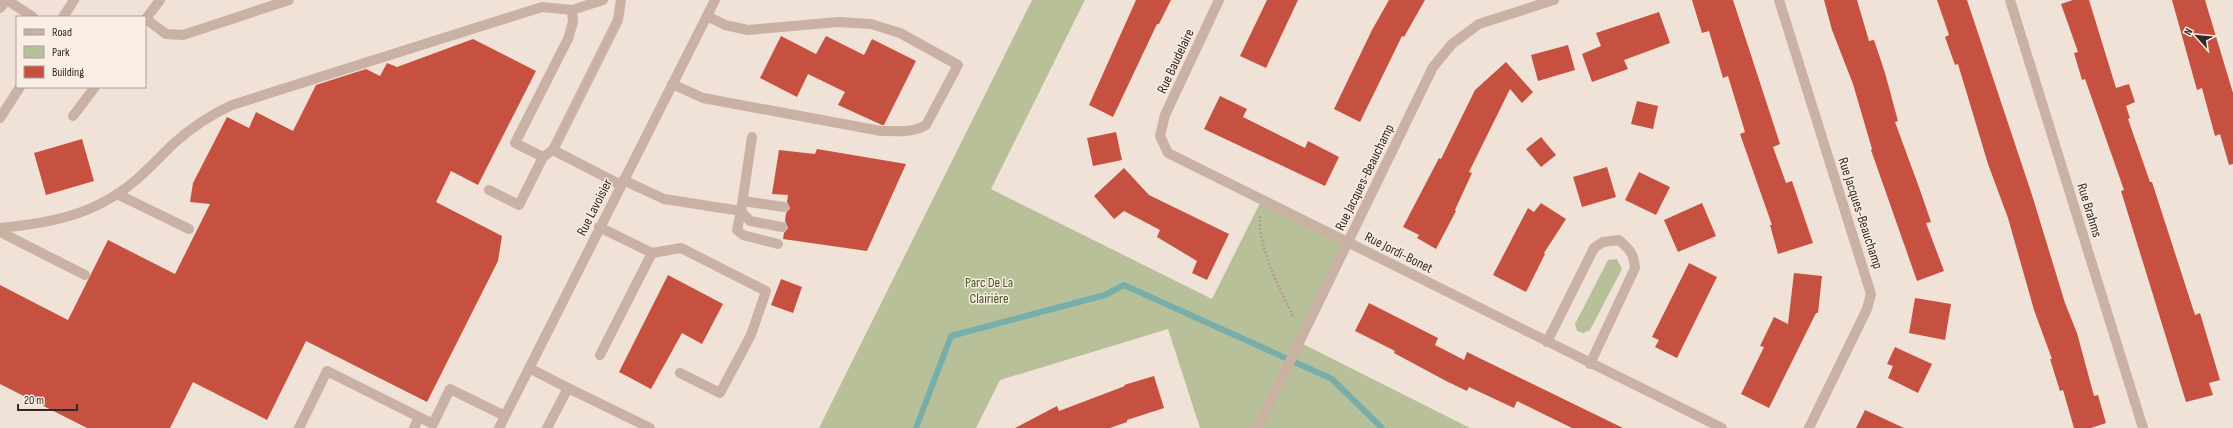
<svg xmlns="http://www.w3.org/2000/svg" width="2233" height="428" font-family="'Sofia Sans Condensed',sans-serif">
	<rect width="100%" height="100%" fill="#f1e2d8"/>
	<!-- green -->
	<g fill="#b7c098">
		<path d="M1032,0H1085L991,189L1212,299L1262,199L1348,242L1299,342L1470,428H1200L1168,329L1000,380L976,428H819Z"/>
		<path d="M1617,259L1622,269L1590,330L1583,333L1577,331L1575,324L1608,260Z"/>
	</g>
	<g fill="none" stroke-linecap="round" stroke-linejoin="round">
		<!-- stream -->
		<path stroke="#77aeaa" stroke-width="6" d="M916,428L951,336L1105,295L1124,285L1332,379L1382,428"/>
	</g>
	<!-- building -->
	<g fill="#c75140">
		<path d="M1136,0H1171L1159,24H1157L1113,117L1089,105Z"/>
		<path d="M1267,0H1298L1266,68L1240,56Z"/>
		<path d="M1389,0H1425L1404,37L1402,36L1360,122L1334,109L1372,30Z"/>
		<path d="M1692,0H1733L1780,144L1773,147L1786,183L1792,181L1813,243L1778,254L1770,225H1772L1740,134L1745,132L1728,76L1723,78L1709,31L1702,33Z"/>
		<path d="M1824,0H1857L1869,41L1874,40L1885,73L1898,121L1895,122L1920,190L1931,222L1926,223L1944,271L1917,281L1871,150L1872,149L1853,84L1832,30Z"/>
		<path d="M1937,0H1967L2032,195L2065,303L2077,333L2094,396L2098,395L2106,423L2091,428H2074L2063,390L2060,391L2050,359H2052L2034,310L2008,218L1988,164L1958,64L1955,65L1945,37L1949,35Z"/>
		<path d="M2073,0H2089L2116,88L2129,84L2135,102L2126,106L2130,118L2128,119L2150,182H2152L2195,315L2200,313L2220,380L2209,383L2213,395L2186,402L2121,191L2124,190L2085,79L2082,80L2074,53L2078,52L2061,4Z"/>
		<path d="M2172,0H2205L2233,93V164L2229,165L2220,134L2215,136L2202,88L2197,90Z"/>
		<path d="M1659,12L1670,43L1624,60L1628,69L1592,82L1582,54L1601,46L1596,33Z"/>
		<path d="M781,36L816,54L826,36L864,55L872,39L916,61L884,125H882L838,105L845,92L808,74L797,97L760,78Z"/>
		<path d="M473,39L536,71L478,185L451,171L436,202L502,236L498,261L427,402L306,341L267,420L193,382L170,428H87L0,384V285L68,320L108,240L175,274L210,204L190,202L193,183L227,117L249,128L256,112L293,131L316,85L366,69L380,76L387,63L397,67Z"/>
		<path d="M1568,45L1575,70L1538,81L1531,55Z"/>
		<path d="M1506,62L1533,92L1522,103L1510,89L1469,172L1472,173L1455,210L1456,211L1436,249L1417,238L1419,235L1403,227L1439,158L1441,159L1475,90Z"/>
		<path d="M1220,96L1247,109L1243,117L1305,148L1308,141L1339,157L1325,186L1204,129Z"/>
		<path d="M1637,101L1658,106L1653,129L1631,124Z"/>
		<path d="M1116,132L1122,160L1093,166L1087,138Z"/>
		<path d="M1541,137L1556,155L1541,167L1526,149Z"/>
		<path d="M82,139L94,181L46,195L34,153Z"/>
		<path d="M817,149L906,164L867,251L783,239L784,233L788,228L785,221L786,213L790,208L787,202L788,195L772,194L779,150L815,154Z"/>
		<path d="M1607,167L1616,197L1582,207L1573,177Z"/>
		<path d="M1124,168L1149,195L1229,234L1207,280L1192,273L1197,261L1157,237L1160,230L1124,211L1114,219L1094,196Z"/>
		<path d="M1639,172L1670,187L1656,215L1625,200Z"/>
		<path d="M1541,203L1566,219L1544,253L1545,254L1526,292L1493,275L1528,208L1534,212Z"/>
		<path d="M1702,203L1716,236L1678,252L1664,220Z"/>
		<path d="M1689,263L1717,277L1677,358L1655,347L1659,340L1652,337Z"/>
		<path d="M1794,273L1822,276L1818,313H1816L1769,408L1741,394L1764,347L1760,346L1774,317L1788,324Z"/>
		<path d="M668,275L723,304L702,344L682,333L651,389L619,372Z"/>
		<path d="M781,279L802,287L793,313L771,305Z"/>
		<path d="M1915,298L1951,304L1945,340L1909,333Z"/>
		<path d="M1369,303L1438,338L1435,345L1464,360L1467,352L1623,428H1572L1517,401L1514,408L1469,387L1467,391L1446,381L1394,353L1395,351L1355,331Z"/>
		<path d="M1895,347L1932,364L1918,393L1888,378L1893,366L1887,364Z"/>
		<path d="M1154,376L1164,408L1127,420V422L1110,428H1015L1057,406L1059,411L1125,386L1124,385Z"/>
		<path d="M1865,410L1904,428H1856Z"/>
	</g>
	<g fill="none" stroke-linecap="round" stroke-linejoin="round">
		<!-- path -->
		<path stroke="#b59a8e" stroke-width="2.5" stroke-dasharray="2 2" stroke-linecap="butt" d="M1260,216C1258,249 1280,289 1294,318"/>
		<!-- service -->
		<g stroke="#c9b1a4" stroke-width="10">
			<path d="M603,0L572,10L573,22L568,39L515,143L543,157L553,150L618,20L621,0"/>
			<path d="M0,8L7,0L33,17"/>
			<path d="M146,19L166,34L183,35L289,0"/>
			<path d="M145,20L160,0"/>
			<path d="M672,84L703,98L881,131C895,131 913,133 926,125L958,65L900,33L871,24L838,22L748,30L725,25L707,16"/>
			<path d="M73,116L95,87"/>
			<path d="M553,150L621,185"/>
			<path d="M623,180L664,199L741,211L752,137"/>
			<path d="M489,190L519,205L543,157"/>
			<path d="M117,194L189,229"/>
			<path d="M743,201L784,207"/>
			<path d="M741,211L737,230L743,235L778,244"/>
			<path d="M741,211L750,221L782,227"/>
			<path d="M599,227L652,253L600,355"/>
			<path d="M0,228C51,223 95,215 136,180C149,169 161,156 173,144C191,128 210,115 232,105L542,7L572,10"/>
			<path d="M0,232L85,275"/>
			<path d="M652,253L681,248L766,291L751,335L720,393L680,373"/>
			<path d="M529,368L568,388L547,428"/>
			<path d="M568,388L650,428"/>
			<path d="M299,428L327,371L433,424L450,389L505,416"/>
			<path d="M414,428L419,417"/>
		</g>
		<!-- minor -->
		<g stroke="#c9b1a4" stroke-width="10">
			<path d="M1219,0L1165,115L1160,136L1168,153L1722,428"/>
			<path d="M1779,0L1871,294L1867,309L1809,428"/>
			<path d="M2010,0L2143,428"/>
			<path d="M63,17L74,0"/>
			<path d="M0,118L20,87"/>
			<path d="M1547,342L1594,248L1603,242L1619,240C1629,249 1634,253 1635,268L1590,364"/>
			<path d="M499,428L715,0"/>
			<path d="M1255,428L1258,427L1433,67L1452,44L1479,24L1554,0"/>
		</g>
	</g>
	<g text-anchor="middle" stroke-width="3" stroke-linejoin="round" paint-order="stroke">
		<!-- street labels -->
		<g font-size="14" fill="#342926" stroke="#f9ede4">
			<text transform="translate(1175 61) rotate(-65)" y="5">Rue Baudelaire</text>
			<text transform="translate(1364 177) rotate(-64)" y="5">Rue Jacques-Beauchamp</text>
			<text transform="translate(594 207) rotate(-63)" y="5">Rue Lavoisier</text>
			<text transform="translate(2090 210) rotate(73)" y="5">Rue Brahms</text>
			<text transform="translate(1861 213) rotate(72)" y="5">Rue Jacques-Beauchamp</text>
			<text transform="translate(1399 252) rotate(27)" y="5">Rue Jordi-Bonet</text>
		</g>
		<!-- park labels -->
		<g font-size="14" fill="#485329" stroke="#f9ede4">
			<text x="989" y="287">Parc De La<tspan x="989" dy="16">Clairière</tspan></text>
		</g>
	</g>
	<!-- legend -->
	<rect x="16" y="16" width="130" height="72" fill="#f9ede4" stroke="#aa9f98"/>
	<rect x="24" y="29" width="20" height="6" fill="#c9b1a4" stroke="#aa9f98"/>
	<text x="52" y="36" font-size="12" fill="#342926">Road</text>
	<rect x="24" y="46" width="20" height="12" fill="#b7c098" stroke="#aa9f98"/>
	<text x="52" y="56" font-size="12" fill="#342926">Park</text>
	<rect x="24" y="66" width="20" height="12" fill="#c75140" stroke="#aa9f98"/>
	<text x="52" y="76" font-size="12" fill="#342926">Building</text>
	<!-- north arrow -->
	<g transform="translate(2197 36) rotate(297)" stroke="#f9ede4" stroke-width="3" paint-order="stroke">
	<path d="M0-3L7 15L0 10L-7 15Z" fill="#342926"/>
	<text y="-6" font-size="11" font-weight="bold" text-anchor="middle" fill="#342926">N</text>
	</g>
	<!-- scale -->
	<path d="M18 404v6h59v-6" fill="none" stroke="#342926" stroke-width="2"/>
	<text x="24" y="404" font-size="12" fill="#342926" stroke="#f9ede4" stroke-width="3" paint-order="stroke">20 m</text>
</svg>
